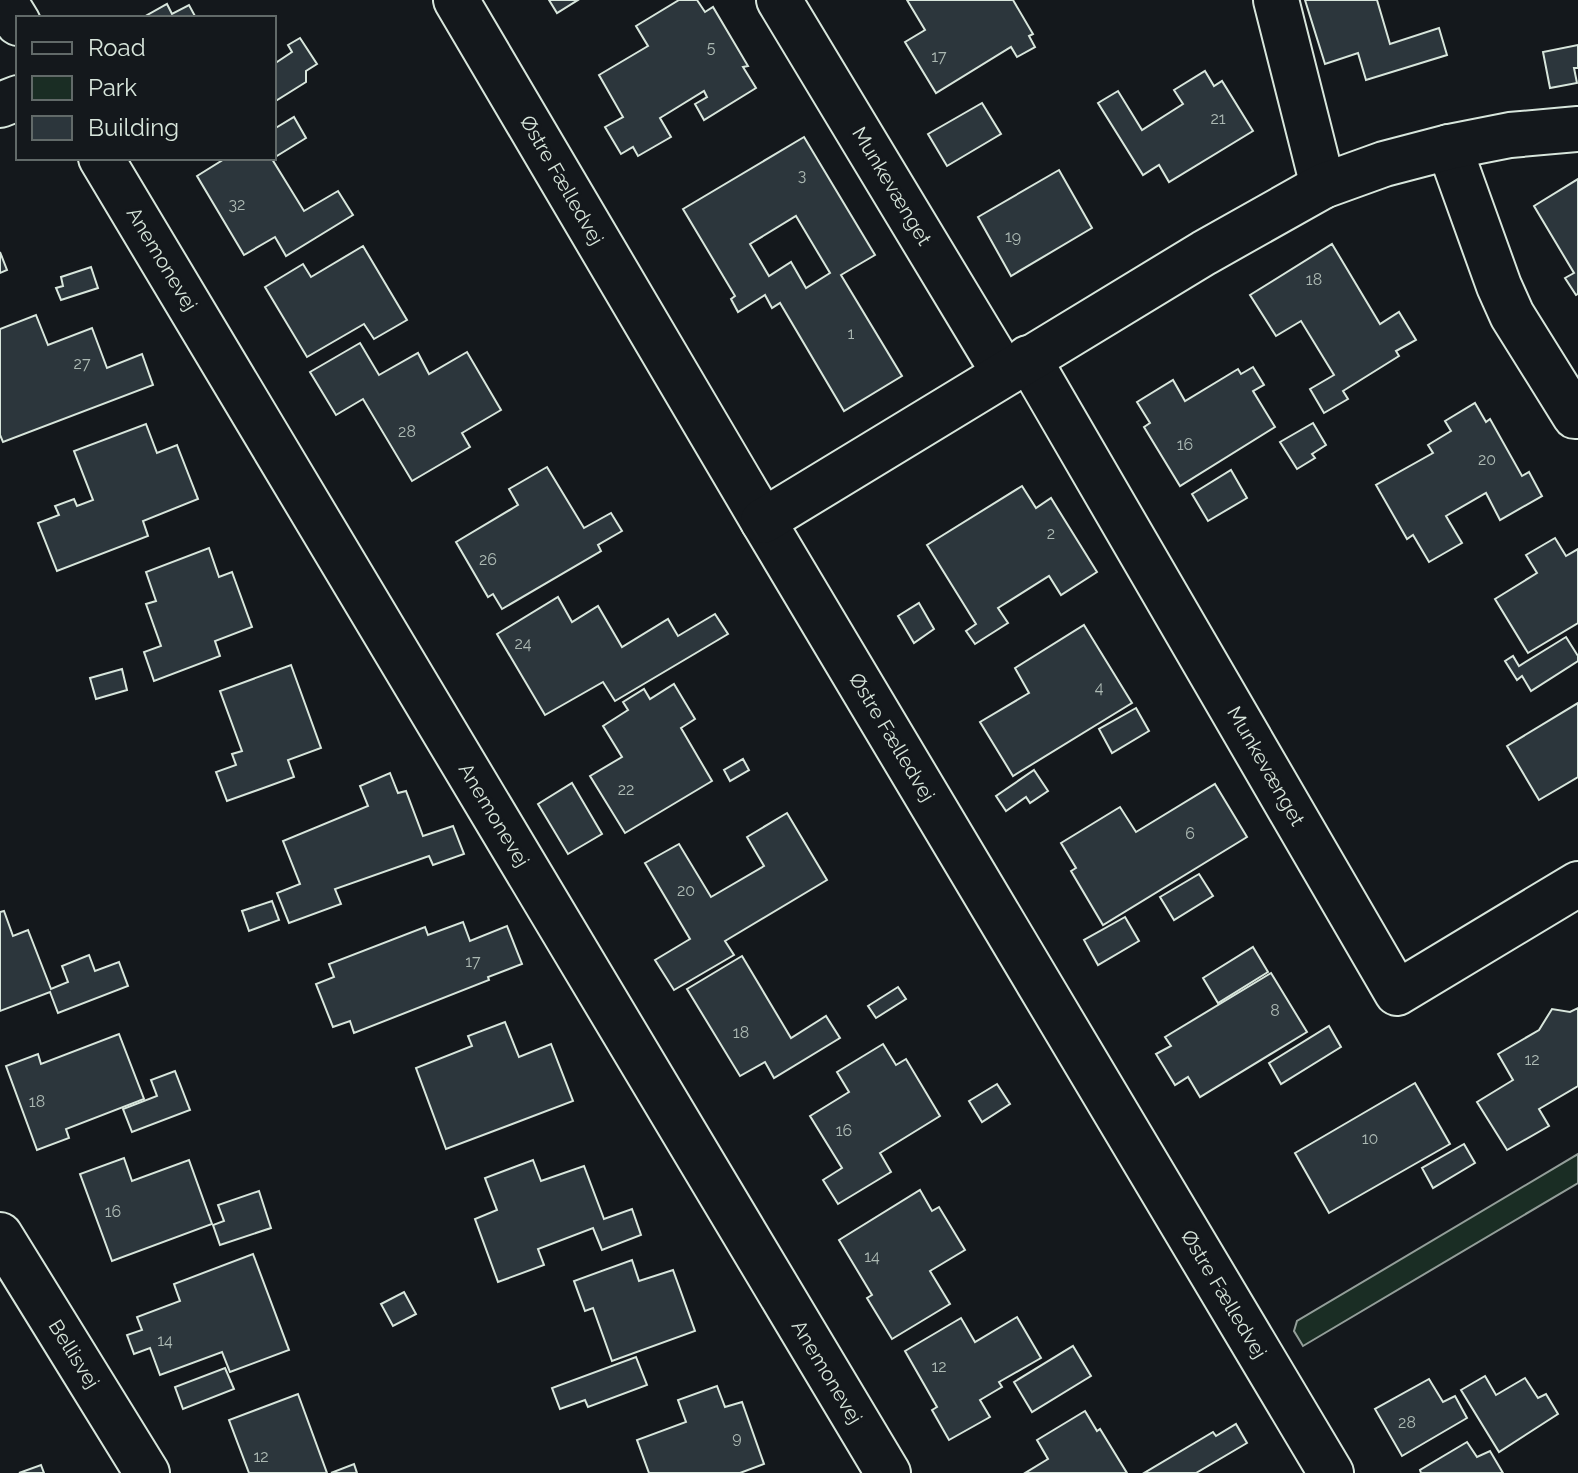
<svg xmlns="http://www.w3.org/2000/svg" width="1578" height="1473" font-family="Raleway,sans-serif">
	<rect width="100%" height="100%" fill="#14181c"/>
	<!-- green -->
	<path fill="#1a2d24" stroke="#939e99" stroke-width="2" d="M1578,1154V1183L1303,1346L1294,1331L1297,1321Z"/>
	<!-- building -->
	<g fill="#2c363c" stroke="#d8e6dc" stroke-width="2" fill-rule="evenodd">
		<path d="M549,0H578L557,13Z"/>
		<path d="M679,0H697L705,12L713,7L748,66L743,67L756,88L704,120L695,104L707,97L704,91L660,118L671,137L638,156L633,147L621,154L605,127L623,117L599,75L648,46L636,26Z"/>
		<path d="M907,0H1013L1033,34L1029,36L1035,47L1017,57L1011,47L936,93L905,42L925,30Z"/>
		<path d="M1305,0H1377L1390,44L1439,28L1447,55L1366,80L1358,53L1325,64Z"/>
		<path d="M167,4L172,14L189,5L196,18H142Z"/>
		<path d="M300,38L317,64L306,71V82L274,102V64L292,52L288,45Z"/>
		<path d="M1578,45V68H1574L1577,83L1550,88L1543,52Z"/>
		<path d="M1205,71L1214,86L1222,81L1253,131L1169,182L1159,165L1143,175L1098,103L1118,91L1142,130L1183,104L1174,90Z"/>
		<path d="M982,103L1001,134L947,166L928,134Z"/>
		<path d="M294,117L306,138L272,159L304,211L338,191L353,215L286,256L275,237L244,255L197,176L226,158H274V129Z"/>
		<path d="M804,137L875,255L841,275L902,376L844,411L780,303L772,308L765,295L738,312L731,299L735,296L683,209ZM796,216L830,273L806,288L791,262L769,276L750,244Z"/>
		<path d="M1059,170L1092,228L1011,276L978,217Z"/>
		<path d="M1578,179V294L1576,295L1565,278L1574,273L1534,206Z"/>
		<path d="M1332,244L1380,324L1399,312L1416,340L1396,351L1399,356L1343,391L1348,399L1324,413L1310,389L1334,375L1301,321L1276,336L1250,295Z"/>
		<path d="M363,246L407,320L374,339L364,324L307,357L265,287L303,264L311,277Z"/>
		<path d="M0,252L7,270L0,273Z"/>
		<path d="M91,267L98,288L61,300L56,288L63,286L61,277Z"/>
		<path d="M36,315L48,345L92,328L107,368L142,354L153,385L3,442L0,435V329Z"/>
		<path d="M360,343L379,375L418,353L429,374L467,352L501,410L462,433L470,447L412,481L363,399L336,415L310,372Z"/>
		<path d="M1253,367L1264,385L1253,391L1275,427L1180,486L1144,427L1150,423L1137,402L1173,380L1185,401L1238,369L1241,374Z"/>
		<path d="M1475,403L1486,422L1490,419L1522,476L1529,472L1542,496L1500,520L1486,493L1446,516L1462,543L1429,562L1413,535L1407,539L1376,485L1433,453L1428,445L1451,431L1445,421Z"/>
		<path d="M1313,423L1326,445L1312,454L1315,458L1297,469L1280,442Z"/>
		<path d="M146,424L157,453L177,445L198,499L143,521L148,536L57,571L38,523L59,515L55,506L74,499L77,506L93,500L74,451Z"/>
		<path d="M547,467L584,528L611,513L622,531L598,545L601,551L502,609L493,594L488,597L456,542L518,505L509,489Z"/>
		<path d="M1231,470L1247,498L1208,521L1192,494Z"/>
		<path d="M1022,486L1036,508L1051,498L1097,572L1061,595L1049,576L998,608L1008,623L975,644L966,631L976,624L927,545Z"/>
		<path d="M1555,538L1566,556L1578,549V623L1528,653L1495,599L1537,573L1526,555Z"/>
		<path d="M209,548L219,577L232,572L252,627L215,641L220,656L154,681L144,652L161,646L146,604L156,601L146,572Z"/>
		<path d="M558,597L572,622L598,606L622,647L668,619L678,636L715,614L728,634L615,701L603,682L545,715L497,634Z"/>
		<path d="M919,603L934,629L914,643L898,616Z"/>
		<path d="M1084,625L1132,703L1013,776L980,722L1029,693L1015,668Z"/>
		<path d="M1566,637L1578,656V661L1531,691L1522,676L1517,680L1505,661L1513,656L1519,666Z"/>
		<path d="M291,665L321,748L288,760L294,777L227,801L216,772L236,765L232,754L242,751L220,691Z"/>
		<path d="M122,669L127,690L96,699L90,678Z"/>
		<path d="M674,684L695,719L681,728L712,781L625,833L590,776L622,757L603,726L628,710L623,702L644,689L650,699Z"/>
		<path d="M1578,703V777L1539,800L1507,746Z"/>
		<path d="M1136,708L1149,731L1112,753L1099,729Z"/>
		<path d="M743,759L749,770L730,781L724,770Z"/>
		<path d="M1034,770L1048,791L1030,803L1026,797L1006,811L996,796Z"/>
		<path d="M390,773L398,793L406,791L423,836L453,826L464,854L433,865L429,856L335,889L341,904L289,923L277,893L300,884L283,841L368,806L360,786Z"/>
		<path d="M572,783L602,834L568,854L538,804Z"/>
		<path d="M1215,784L1247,837L1103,925L1071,871L1076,868L1061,843L1120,807L1136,832Z"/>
		<path d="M787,813L827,880L725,941L734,955L674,990L655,960L690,939L645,863L679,844L711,897L764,866L747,837Z"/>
		<path d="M1199,874L1213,896L1174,920L1160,897Z"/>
		<path d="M272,901L279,920L249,931L242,911Z"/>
		<path d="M4,911L13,936L28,930L51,989L68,982L62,966L89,955L95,971L119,962L128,986L58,1013L50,992L0,1011V912Z"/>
		<path d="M1125,917L1139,941L1098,965L1084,940Z"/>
		<path d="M463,922L470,941L507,926L522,964L488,977L489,980L354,1033L350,1021L333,1027L316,984L334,977L329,964L425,927L428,935Z"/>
		<path d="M1253,947L1268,972L1218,1003L1203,978Z"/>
		<path d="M742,956L791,1038L826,1016L840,1038L774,1078L765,1062L740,1076L687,989Z"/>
		<path d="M1271,973L1307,1032L1200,1097L1188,1077L1175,1085L1156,1054L1171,1046L1165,1037Z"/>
		<path d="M898,987L906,999L876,1018L868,1006Z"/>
		<path d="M1578,1008V1086L1539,1109L1549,1126L1507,1150L1477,1102L1513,1080L1498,1054L1539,1030L1552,1009L1570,1012Z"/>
		<path d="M505,1022L519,1057L551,1044L573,1101L446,1149L416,1068L472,1046L468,1036Z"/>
		<path d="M1329,1026L1341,1047L1281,1084L1269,1063Z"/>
		<path d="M119,1034L144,1099L66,1129L69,1138L37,1150L6,1066L38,1054L41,1064Z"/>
		<path d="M883,1044L896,1065L906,1059L940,1116L880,1153L891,1172L838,1204L823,1180L842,1168L810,1116L849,1092L837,1072Z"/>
		<path d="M175,1071L190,1110L132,1132L123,1109L157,1096L151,1080Z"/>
		<path d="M1415,1083L1450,1144L1329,1213L1295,1153Z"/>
		<path d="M997,1084L1010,1104L982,1122L969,1101Z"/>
		<path d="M1464,1144L1475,1163L1433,1188L1422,1168Z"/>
		<path d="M124,1158L132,1181L189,1160L212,1224L112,1261L80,1174Z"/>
		<path d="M533,1160L541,1181L584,1166L604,1219L632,1209L641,1235L602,1250L593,1228L538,1249L544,1265L498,1282L475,1219L497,1210L485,1178Z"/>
		<path d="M920,1190L932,1211L939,1207L965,1250L930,1271L950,1304L892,1339L867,1298L872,1295L839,1240Z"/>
		<path d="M259,1191L271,1228L220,1245L213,1225L224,1221L218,1205Z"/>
		<path d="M253,1254L289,1350L230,1372L222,1352L160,1375L150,1348L134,1354L127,1335L142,1330L137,1317L180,1301L174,1284Z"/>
		<path d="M632,1260L639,1281L673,1270L695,1331L612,1361L593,1308L585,1311L574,1281Z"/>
		<path d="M404,1292L416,1314L393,1326L381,1304Z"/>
		<path d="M1017,1317L1041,1358L999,1382L1002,1387L980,1400L990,1417L949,1440L932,1410L937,1407L905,1351L961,1318L975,1342Z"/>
		<path d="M1073,1346L1091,1376L1032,1412L1014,1382Z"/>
		<path d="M636,1357L647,1385L588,1407L585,1400L560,1409L552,1388Z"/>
		<path d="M225,1368L234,1389L183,1409L175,1387Z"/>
		<path d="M1485,1376L1496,1395L1525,1378L1538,1398L1546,1394L1558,1414L1499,1452L1461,1390Z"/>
		<path d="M1429,1379L1443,1402L1455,1396L1467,1418L1402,1456L1375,1409Z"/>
		<path d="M717,1386L725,1407L742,1402L764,1464L740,1473H649L637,1440L686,1422L678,1400Z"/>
		<path d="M298,1394L327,1473H249L229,1420Z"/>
		<path d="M1085,1411L1097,1431L1100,1429L1127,1473H1025L1048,1459L1037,1440Z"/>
		<path d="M1236,1424L1247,1443L1196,1473H1144L1213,1432L1216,1436Z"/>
		<path d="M1467,1442L1477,1457L1490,1451L1503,1473H1421L1420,1470Z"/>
		<path d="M354,1464L357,1473H331Z"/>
		<path d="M41,1465L44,1473H19Z"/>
	</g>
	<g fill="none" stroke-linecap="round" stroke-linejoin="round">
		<defs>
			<g id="street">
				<path d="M4,0L18,23"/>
				<path d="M456,0L763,521L1331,1473"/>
				<path d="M779,0L1004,373"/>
				<path d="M1276,0L1323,186"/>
				<path d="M0,105L18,98"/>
				<path d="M1449,147L1499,286L1512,315L1575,416H1578"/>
				<path d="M101,158L888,1473"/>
				<path d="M1028,358L1397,993L1578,884"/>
				<path d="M763,521L1204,253L1323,186L1384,164L1449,147L1510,135L1578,129"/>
				<path d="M0,1235L147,1473"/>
			</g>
		</defs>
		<!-- street casing -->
		<use href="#street" stroke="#d8e6dc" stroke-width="48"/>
		<!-- street -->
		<use href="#street" stroke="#14181c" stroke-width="44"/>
	</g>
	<g text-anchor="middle" stroke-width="6" stroke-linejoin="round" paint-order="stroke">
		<!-- number labels -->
		<g font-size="16" fill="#adbab4">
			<text x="711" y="53">5</text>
			<text x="939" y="62">17</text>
			<text x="1218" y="124">21</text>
			<text x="802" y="181">3</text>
			<text x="237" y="210">32</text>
			<text x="1013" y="242">19</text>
			<text x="1314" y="285">18</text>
			<text x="851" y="339">1</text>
			<text x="82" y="369">27</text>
			<text x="407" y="437">28</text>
			<text x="1185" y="450">16</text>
			<text x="1487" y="465">20</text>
			<text x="1051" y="539">2</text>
			<text x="488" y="565">26</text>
			<text x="523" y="649">24</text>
			<text x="1099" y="693">4</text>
			<text x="626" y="795">22</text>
			<text x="1190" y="839">6</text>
			<text x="686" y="896">20</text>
			<text x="473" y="967">17</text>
			<text x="1275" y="1016">8</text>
			<text x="741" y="1038">18</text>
			<text x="1532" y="1065">12</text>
			<text x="37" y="1107">18</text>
			<text x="844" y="1136">16</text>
			<text x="1370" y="1144">10</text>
			<text x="113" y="1217">16</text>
			<text x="872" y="1262">14</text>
			<text x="165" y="1346">14</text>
			<text x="939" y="1372">12</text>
			<text x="1407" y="1428">28</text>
			<text x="737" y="1443">9</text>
			<text x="261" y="1462">12</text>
		</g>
		<!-- street labels -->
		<g font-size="20" fill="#d8e6dc" stroke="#14181c">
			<text transform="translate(562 180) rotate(60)" y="7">Østre Fælledvej</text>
			<text transform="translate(892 186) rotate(59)" y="7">Munkevænget</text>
			<text transform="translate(162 259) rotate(59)" y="7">Anemonevej</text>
			<text transform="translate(892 737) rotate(59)" y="7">Østre Fælledvej</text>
			<text transform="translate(1266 766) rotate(60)" y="7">Munkevænget</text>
			<text transform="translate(494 815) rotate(59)" y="7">Anemonevej</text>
			<text transform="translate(1224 1294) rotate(59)" y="7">Østre Fælledvej</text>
			<text transform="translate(74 1354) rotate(58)" y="7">Bellisvej</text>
			<text transform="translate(827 1372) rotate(59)" y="7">Anemonevej</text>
		</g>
	</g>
	<!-- legend -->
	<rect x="16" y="16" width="260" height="144" fill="#14181c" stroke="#626a69" stroke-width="2"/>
	<rect x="32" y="42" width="40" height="12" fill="#14181c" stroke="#626a69" stroke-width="2"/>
	<text x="88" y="56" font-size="24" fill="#d8e6dc">Road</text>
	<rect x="32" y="76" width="40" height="24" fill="#1a2d24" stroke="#626a69" stroke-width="2"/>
	<text x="88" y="96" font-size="24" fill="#d8e6dc">Park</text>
	<rect x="32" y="116" width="40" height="24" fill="#2c363c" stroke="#626a69" stroke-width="2"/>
	<text x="88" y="136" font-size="24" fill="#d8e6dc">Building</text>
</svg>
